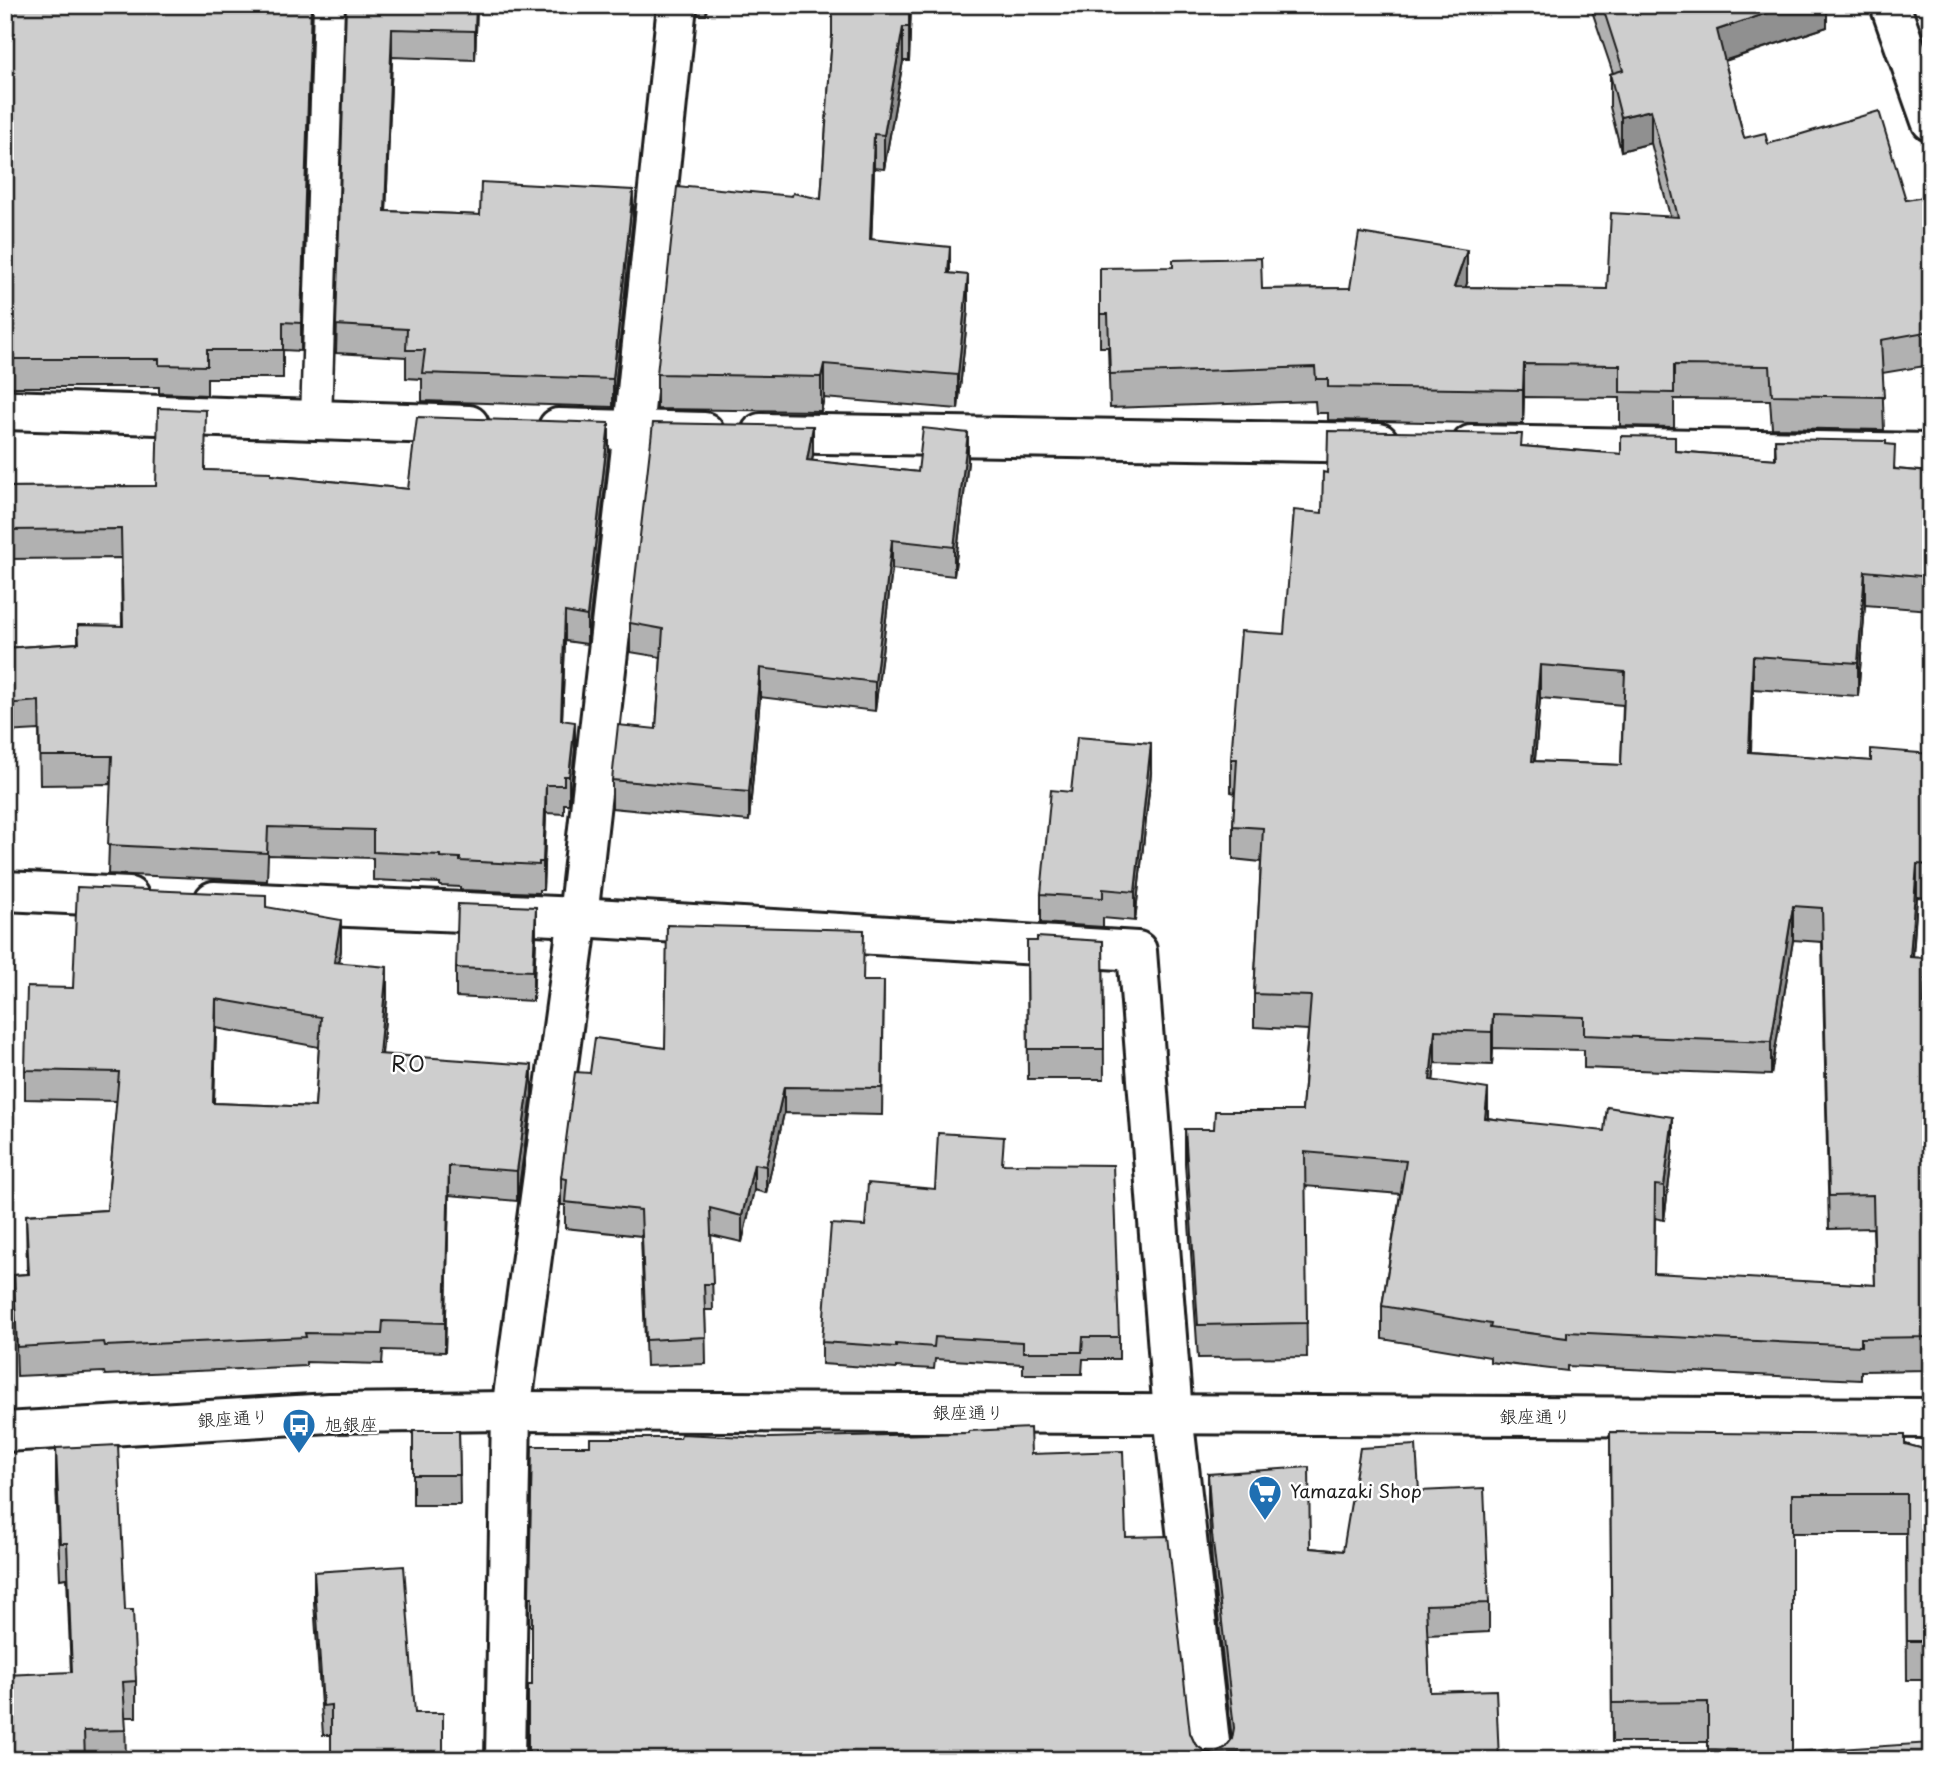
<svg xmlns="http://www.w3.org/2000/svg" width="1936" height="1765" font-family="'Playpen Sans','Klee One',sans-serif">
	<rect width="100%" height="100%" fill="#fff"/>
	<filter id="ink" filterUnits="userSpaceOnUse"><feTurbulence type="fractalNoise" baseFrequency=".0143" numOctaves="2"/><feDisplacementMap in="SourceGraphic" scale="14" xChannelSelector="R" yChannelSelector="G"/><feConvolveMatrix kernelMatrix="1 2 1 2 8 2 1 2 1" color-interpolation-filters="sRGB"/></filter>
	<g filter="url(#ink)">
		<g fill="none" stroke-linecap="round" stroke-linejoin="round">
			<defs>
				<path id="lane" d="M316,420L329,5"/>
				<g id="street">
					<path d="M5,410L469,425"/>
					<path d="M558,428L704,432"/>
					<path d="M761,433L1379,443"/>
					<path d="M1471,445L1931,453"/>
					<path d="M5,891L129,897"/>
					<path d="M214,901L578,917L1137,951L1173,1414L1212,1760"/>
					<path d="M511,1411L578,917L633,430L677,5"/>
				</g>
				<g id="secondary">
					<path d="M5,1432L330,1413L511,1411L1931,1418"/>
					<path d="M505,1760L511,1411"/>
				</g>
				<path id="primary" d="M1890,5L1931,121"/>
			</defs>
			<!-- lane casing -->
			<use href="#lane" stroke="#1c1c1c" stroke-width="35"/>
			<!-- street casing -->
			<use href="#street" stroke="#1c1c1c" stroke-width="44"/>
			<!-- secondary casing -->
			<use href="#secondary" stroke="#1c1c1c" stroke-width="44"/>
			<!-- primary casing -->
			<use href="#primary" stroke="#1c1c1c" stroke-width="44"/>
			<!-- lane -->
			<use href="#lane" stroke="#fff" stroke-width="30"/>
			<!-- street -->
			<use href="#street" stroke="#fff" stroke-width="38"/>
			<!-- secondary -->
			<use href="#secondary" stroke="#fff" stroke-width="38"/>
			<!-- primary -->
			<use href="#primary" stroke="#fff" stroke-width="38"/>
		</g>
		<!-- wall -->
		<g fill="#b1b1b1" stroke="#1c1c1c" stroke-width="2" fill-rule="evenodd">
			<path d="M5,5H311L301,351L283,350V378H207V395L159,393V387H5Z"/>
			<path d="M346,5H477L475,60L392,57L386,211L480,215L633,218L613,407L422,401V379L406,378V357L336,353Z"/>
			<path d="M610,5H656L654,10Z"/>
			<path d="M697,5H707L706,15H698Z"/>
			<path d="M832,5H911L909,61H903L884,169L874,168L871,239L950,274L968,309L958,409L824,398L821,411L657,409V374L821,199L832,36Z"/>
			<path d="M1590,5H1827V27L1725,61L1744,138L1768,144L1906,200L1931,196V365L1882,373L1884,430L1772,428L1770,400L1674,399V427L1620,426V398L1524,397L1523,424L1328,420V413H1316L1315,401L1110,408L1108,347H1100V268L1262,289L1350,288L1467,283L1465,287L1607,289L1670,216L1651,143L1621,151L1610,107V74L1613,73Z"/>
			<path d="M1775,439L1886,444L1895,469L1931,472V610L1865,605L1858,696L1753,689L1751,752L1871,761L1931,754V898L1917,897L1913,958L1925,1004H1931V1370L1861,1371V1380L1567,1366V1371L1490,1362V1357L1382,1339V1306L1400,1194L1305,1186L1307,1357L1198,1358L1185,1163V1129H1214L1302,1111L1308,1030L1254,1027V994L1261,862L1233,859V826L1235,793L1231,792V759L1284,634L1322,513L1327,473L1522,446L1621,454L1675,451L1775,459ZM1540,698L1623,705L1621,765L1535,761ZM1793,940L1822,942L1829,1229L1873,1228L1875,1285L1654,1274L1655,1218L1664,1220L1673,1150L1488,1118L1433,1081L1435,1063L1492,1065L1493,1048L1584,1050V1068L1771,1075Z"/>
			<path d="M609,451L587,644L565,641L562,720L575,750L569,804H564V814L546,813L543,890H539V893L460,890V887L440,886V883L373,880V858L268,855L267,881L108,874L111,784L40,785L39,730L5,732V648L78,643V625L122,626L121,558L5,559V487L156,486L206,470L271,475L408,489Z"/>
			<path d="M813,455L812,461L918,472L968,462L954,576L892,569L875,711L760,697L749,821L612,808V780L656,729L661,657L630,652V623Z"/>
			<path d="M1151,773L1135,921L1103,918V927L1041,923V894L1071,792Z"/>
			<path d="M266,907L341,950L339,963L387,997L382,1055L532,1095L517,1201L449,1195L445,1352L383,1350L382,1364L306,1362V1366L105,1375L104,1372L17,1376L14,1275L27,1274L26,1215L107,1210L117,1101L25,1099V1070L73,988ZM216,1028L319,1047L315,1107L214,1103Z"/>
			<path d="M536,937L533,1001L456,997V968Z"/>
			<path d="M1027,941H1103L1104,1079H1028Z"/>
			<path d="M863,981H884L882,1115L784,1113L766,1193L754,1190L742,1242L711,1235L713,1310H705L706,1364L646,1366L641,1236L565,1228V1205H561V1178L590,1073Z"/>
			<path d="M1004,1164L1119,1337V1359H1083L1082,1374H1023V1364L935,1359L934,1369L896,1367V1369L822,1364V1342L865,1226L935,1189Z"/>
			<path d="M413,1431H459L460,1505H413Z"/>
			<path d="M1610,1432L1905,1444L1931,1451V1680H1907L1906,1533H1792V1752L1931,1760H1708V1742H1612Z"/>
			<path d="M56,1448L125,1610L136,1681V1717H125L126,1760H5L71,1673L67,1578L60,1579L56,1483Z"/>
			<path d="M1031,1454L1126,1537L1190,1733L1195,1744L1204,1751L1214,1753L1225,1748L1232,1740L1212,1563L1208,1503V1474L1310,1548L1343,1551L1419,1491L1489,1603V1632L1427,1635L1430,1692L1499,1760H528V1685H532V1626H529V1597Z"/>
			<path d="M314,1572L415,1713L331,1735H323L314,1602Z"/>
		</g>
		<!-- shaded-wall -->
		<g fill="#909090" stroke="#1c1c1c" stroke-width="2">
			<path d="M311,5L301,351V323Z"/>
			<path d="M476,5H477L475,60V31Z"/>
			<path d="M909,5H911L909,61Z"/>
			<path d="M1791,5H1827V27L1717,63V30Z"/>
			<path d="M903,27V61L884,169V135Z"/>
			<path d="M392,29V57L385,239V211Z"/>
			<path d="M1651,110V143L1621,151V117Z"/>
			<path d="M874,134V168L870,273V239Z"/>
			<path d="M633,190V218L613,407V379Z"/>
			<path d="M950,247V281L948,273Z"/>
			<path d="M1467,250V283L1454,321V287Z"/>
			<path d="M968,275V309L958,409V375Z"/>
			<path d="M824,364V398L821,411V377Z"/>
			<path d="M1524,364V397L1523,424V390Z"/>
			<path d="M609,423V451L587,644V616Z"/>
			<path d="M813,426V455L807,489V460Z"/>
			<path d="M968,433V462L954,576V547Z"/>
			<path d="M892,540V569L875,711V682Z"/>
			<path d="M1865,571V605L1858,696V663Z"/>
			<path d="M565,612V641L561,749V720Z"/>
			<path d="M1753,656V689L1749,785V752Z"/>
			<path d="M1540,665V698L1532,794V761Z"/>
			<path d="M760,668V697L749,821V792Z"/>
			<path d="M575,722V750L569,804V776Z"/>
			<path d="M1151,743V773L1135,921V892Z"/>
			<path d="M546,785V813L543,890V862Z"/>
			<path d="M1917,864V897L1910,991V957Z"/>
			<path d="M1793,906V940L1771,1075V1042Z"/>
			<path d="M536,907V937L533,1001V971Z"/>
			<path d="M341,920V950L334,992V962Z"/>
			<path d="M387,967V997L379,1084V1054Z"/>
			<path d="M216,999V1028L213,1132V1103Z"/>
			<path d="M1493,1014V1048L1492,1065V1032Z"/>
			<path d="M1435,1030V1063L1430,1114V1080Z"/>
			<path d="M532,1065V1095L517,1201V1171Z"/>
			<path d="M784,1087V1113L766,1193V1166Z"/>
			<path d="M1488,1089V1123L1485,1118Z"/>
			<path d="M1673,1117V1150L1664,1220V1186Z"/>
			<path d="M754,1164V1190L742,1242V1216Z"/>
			<path d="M449,1166V1195L445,1352V1323Z"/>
		</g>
		<!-- building -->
		<g fill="#cecece" stroke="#1c1c1c" stroke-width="2" fill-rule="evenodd">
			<path d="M5,5H311L301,323L283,322V350H207V366L159,365V359H5Z"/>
			<path d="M346,5H476L475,31L392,29L385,211L480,215L481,182L633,190L613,379L422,373L425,350H406L407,329L336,325Z"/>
			<path d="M832,5H909V27H903L884,135L874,134L870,239L950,247L948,273L968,275L958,375L824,364L821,377L657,374L677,187L687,188L688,186L792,196L793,193L821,199L832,36Z"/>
			<path d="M1602,5H1791L1717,30L1744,138L1765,133L1768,144L1879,111L1906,200L1931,196V331L1881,340L1884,397L1772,395L1770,366L1674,365V393L1620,392V365L1524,364L1523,390L1328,387V379H1316L1315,367L1110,374L1108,314H1100V268L1173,267V260L1261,258L1262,289L1350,288L1359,233L1467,250L1454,287L1607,289L1611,213L1678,217L1651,110L1621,117L1610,74L1623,70Z"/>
			<path d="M158,408L206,410L205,470L271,472V475L408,489L417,417L609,423L587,616L565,612L561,720L575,722L569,776H564V785H546L543,862H539V865L460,861V858L440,857V855L373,852V830L268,827L267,853L108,845L112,756H40L39,701L5,704V648L79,643L78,625L123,626L121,529L5,530V487L156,486Z"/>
			<path d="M653,423L813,426L807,460L918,472L923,428L968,433L954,547L892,540L875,682L760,668L749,792L612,780L618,725L656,729L663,629L630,623Z"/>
			<path d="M1328,431L1522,434L1521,446L1621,454V436L1675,437V451L1776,459L1775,439L1886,441V444L1895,445L1894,469L1931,472V577L1865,571L1858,663L1753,656L1749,752L1871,761V749L1931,754V865L1917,864L1910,957L1925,958L1924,1004H1931V1337L1861,1338V1346L1567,1332V1338L1490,1328L1491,1324L1382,1306L1406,1161L1305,1152L1307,1323L1198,1325L1185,1129H1214L1215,1111H1302L1311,996L1254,994L1263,828L1233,826L1237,759H1231L1241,631L1284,634L1294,510L1322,513L1323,472L1327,473ZM1540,665L1625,672L1621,765L1532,761ZM1793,906L1822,908L1829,1196L1873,1195L1875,1285L1654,1273L1655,1185L1664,1186L1673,1117L1607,1107L1604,1131L1485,1118L1488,1089L1430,1080L1435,1030L1492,1032L1493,1014L1584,1017V1035L1771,1042Z"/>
			<path d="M1077,737L1151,743L1135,892L1103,889V898L1041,894L1051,790L1071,792Z"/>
			<path d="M77,887L266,895V907L341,920L334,962L387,967L379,1054L532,1065L517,1171L449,1166L445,1323L383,1321L382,1334L305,1333L306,1337L105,1346L104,1342L17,1347L14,1275L29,1274L26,1215L107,1210L119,1072L25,1070L27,987L73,988ZM216,999L321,1017L315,1107L213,1103Z"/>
			<path d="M458,904L536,907L533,971L456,968Z"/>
			<path d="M667,925L864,930L863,981H884L882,1088L784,1087L766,1166L754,1164L742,1216L710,1208L713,1284H704L706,1337L646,1340L641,1210L565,1202L567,1179L561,1178L575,1072L590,1073L595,1038L665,1048Z"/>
			<path d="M1037,937L1103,941L1104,1049H1028L1027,941H1037Z"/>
			<path d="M938,1133L1004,1137L1002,1164L1113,1165L1119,1337H1083L1082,1352H1023V1342L935,1337L934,1347L896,1344V1347L822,1342L831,1224L865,1226L868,1183L935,1189Z"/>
			<path d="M1030,1428L1031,1454L1123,1451L1126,1537L1168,1536L1190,1733L1195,1744L1204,1751L1214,1753L1225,1748L1232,1739L1234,1728L1212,1534L1208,1474L1309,1467L1310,1548L1343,1551L1360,1448L1416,1445L1419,1491L1484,1488L1489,1603L1426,1605L1430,1692L1496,1690L1499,1760H1247L1246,1752L1068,1757L1069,1760H535V1750H528V1685H532V1597H529L532,1446H590V1438H680L681,1434L769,1438L969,1433V1431Z"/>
			<path d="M413,1431H459L460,1475H413Z"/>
			<path d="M1610,1432L1905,1435V1444L1931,1451V1641H1907L1906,1494H1792V1752L1931,1743V1760H1737L1736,1750L1708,1749V1702L1612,1703Z"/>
			<path d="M118,1445L125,1610H133L136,1681L123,1682L126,1730L84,1731L85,1760H5V1675L72,1672L67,1543H60L56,1448Z"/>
			<path d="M404,1566L415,1713H443V1760H331V1705L323,1706L314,1572Z"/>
		</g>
	</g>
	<!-- icons -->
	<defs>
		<symbol id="bus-pin" viewBox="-11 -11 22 30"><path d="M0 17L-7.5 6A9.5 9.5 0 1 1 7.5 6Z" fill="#1f6fb2" stroke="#fff"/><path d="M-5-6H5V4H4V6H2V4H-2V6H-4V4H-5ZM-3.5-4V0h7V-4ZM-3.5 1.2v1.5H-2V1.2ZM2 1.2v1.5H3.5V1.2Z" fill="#fff"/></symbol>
		<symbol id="supermarket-pin" viewBox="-11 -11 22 30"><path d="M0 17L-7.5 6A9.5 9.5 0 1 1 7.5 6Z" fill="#1f6fb2" stroke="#fff"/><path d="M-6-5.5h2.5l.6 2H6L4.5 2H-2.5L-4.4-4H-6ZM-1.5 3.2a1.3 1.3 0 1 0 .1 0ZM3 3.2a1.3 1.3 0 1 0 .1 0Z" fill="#fff"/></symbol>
	</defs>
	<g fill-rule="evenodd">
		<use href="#bus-pin" x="280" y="1406" width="38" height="52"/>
		<use href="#supermarket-pin" x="1246" y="1473" width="38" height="52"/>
	</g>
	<g text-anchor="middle" stroke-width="5" stroke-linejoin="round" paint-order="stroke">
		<!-- street labels -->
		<g font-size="18" fill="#1c1c1c" stroke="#fff">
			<text x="968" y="1419">銀座通り</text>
			<text x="1535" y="1423">銀座通り</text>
			<text transform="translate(233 1419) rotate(-3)" y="6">銀座通り</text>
		</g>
		<!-- poi labels -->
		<g font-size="18" fill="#1c1c1c" stroke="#fff" text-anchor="start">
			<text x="324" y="1431">旭銀座</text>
			<text x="1290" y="1498">Yamazaki Shop</text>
		</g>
		<!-- quarter labels -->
		<g font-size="21" letter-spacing="2" fill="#1c1c1c" stroke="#fff">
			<text x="409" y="1072">RO</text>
		</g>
	</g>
	<!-- margin -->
	<rect width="1936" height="1765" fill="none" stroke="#fff" stroke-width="28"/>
	<rect x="14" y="14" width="1908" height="1737" fill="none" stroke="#1c1c1c" stroke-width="2.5" filter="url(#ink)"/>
</svg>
